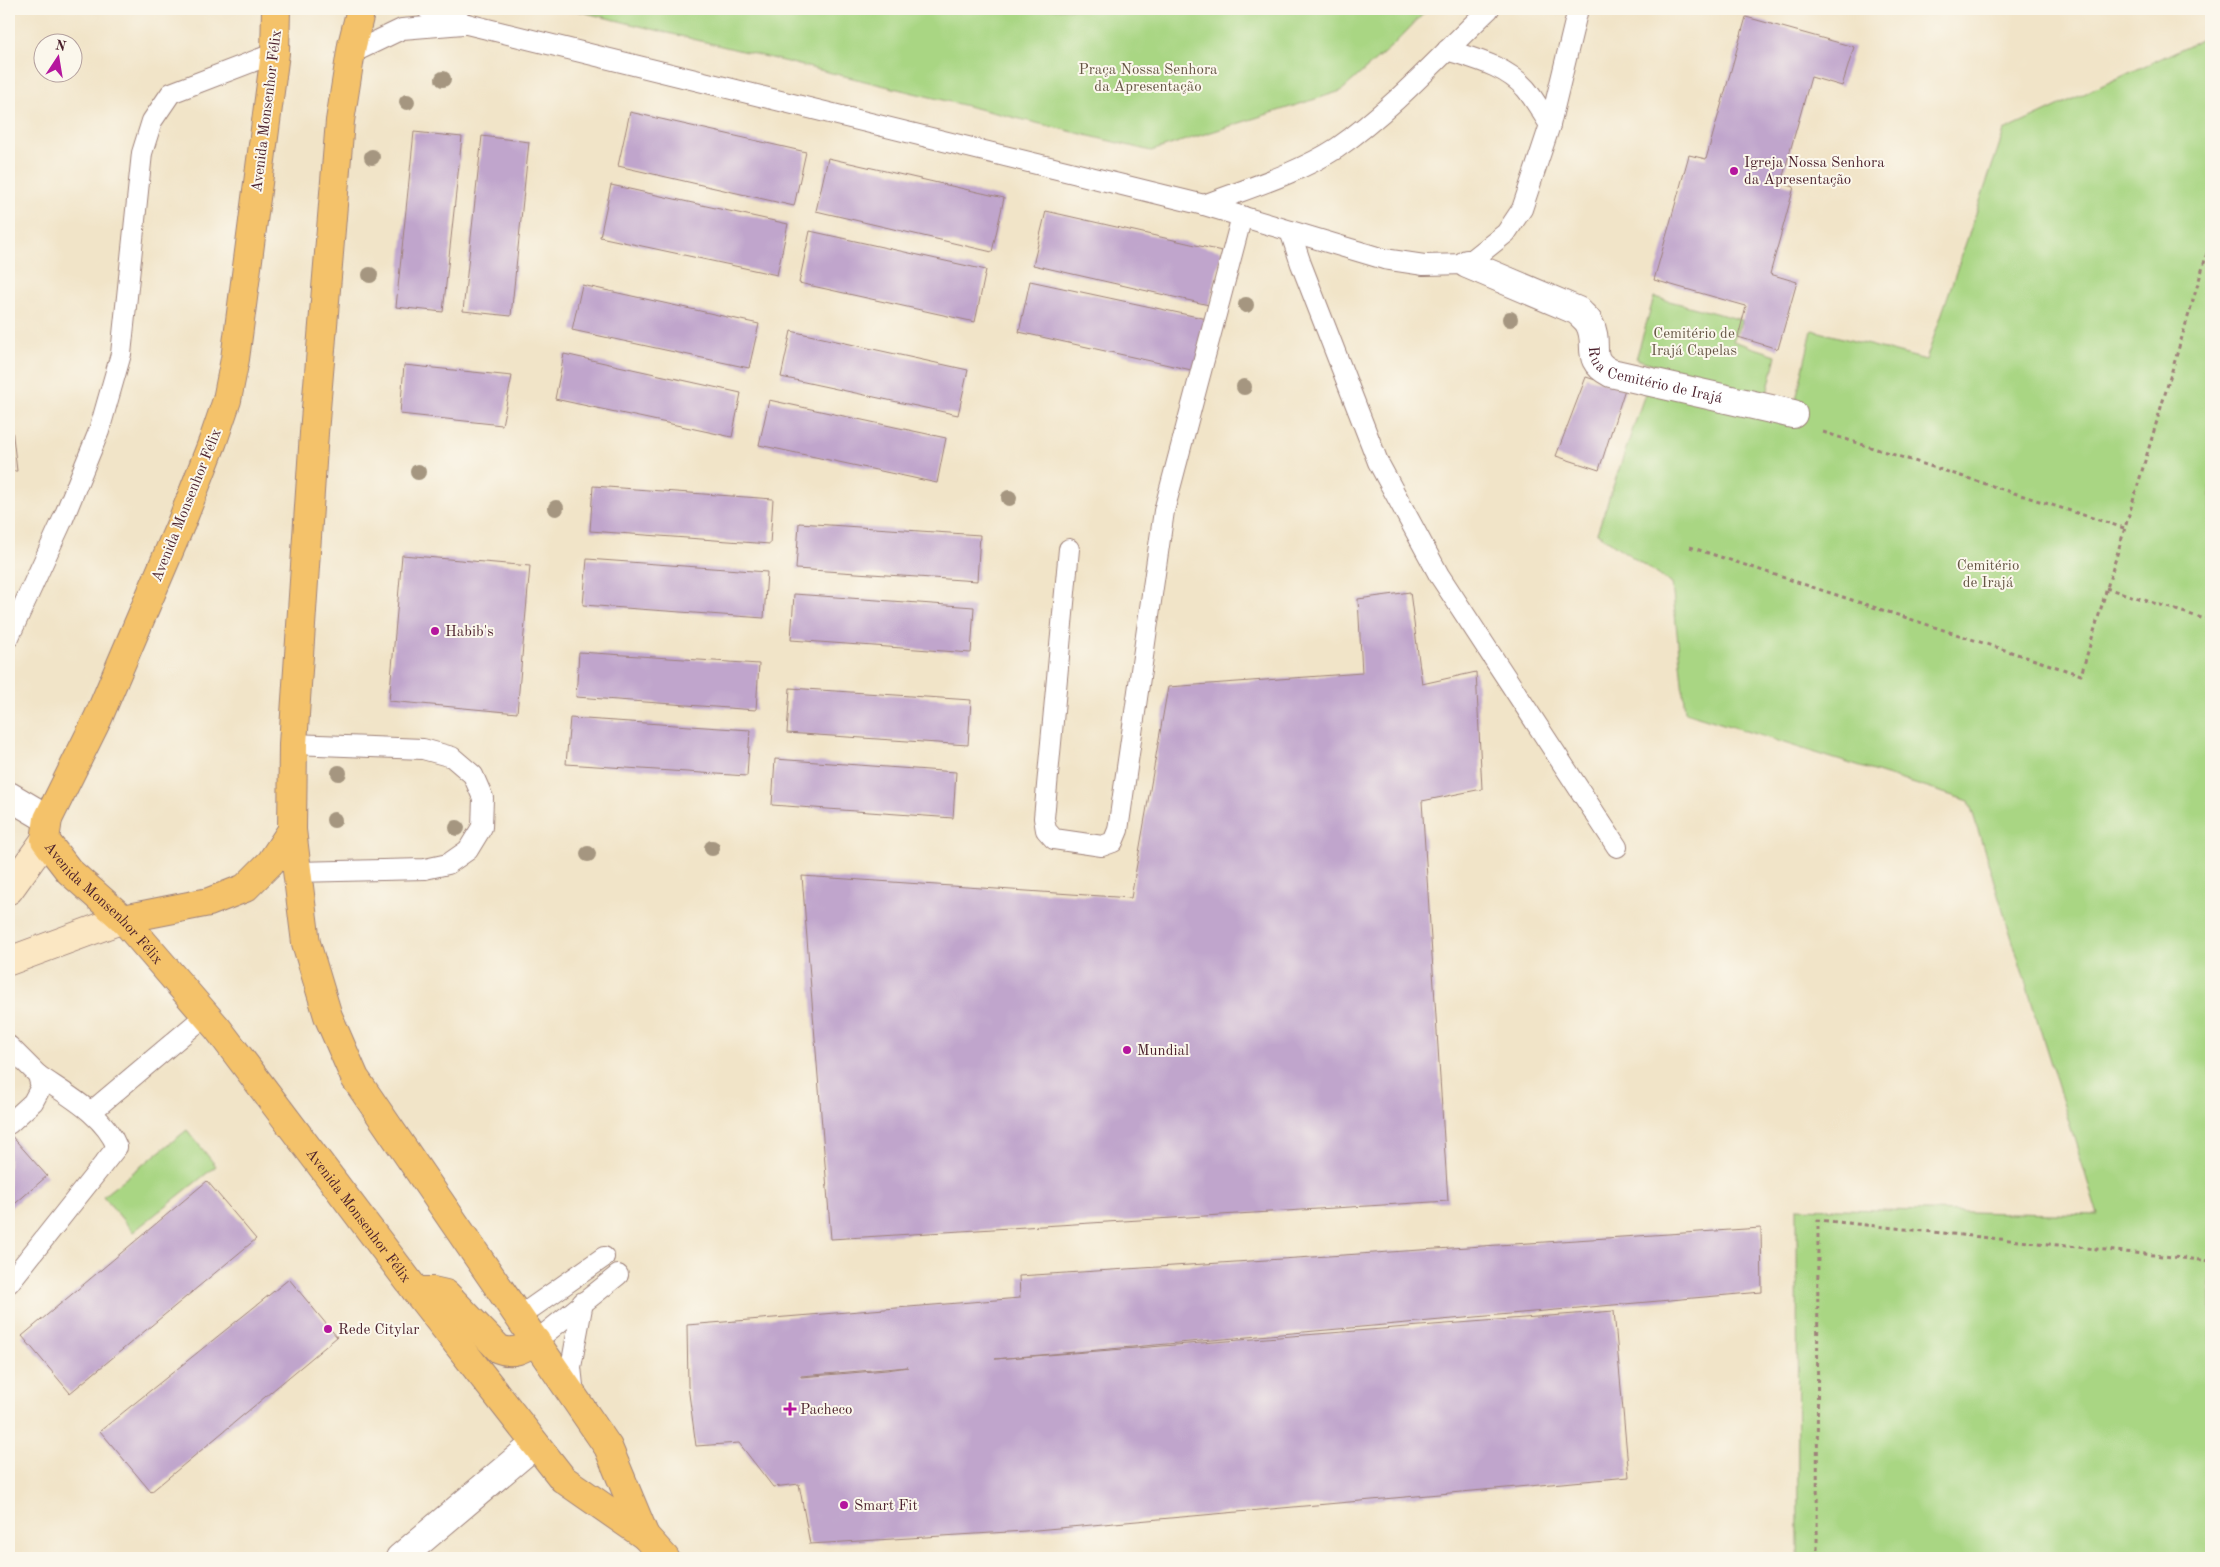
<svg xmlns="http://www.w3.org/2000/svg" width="2220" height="1567" font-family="'Old Standard TT',serif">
	<rect width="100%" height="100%" fill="#fbf7ec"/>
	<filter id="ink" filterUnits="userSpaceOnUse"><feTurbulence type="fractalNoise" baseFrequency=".02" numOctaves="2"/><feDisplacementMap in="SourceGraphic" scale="10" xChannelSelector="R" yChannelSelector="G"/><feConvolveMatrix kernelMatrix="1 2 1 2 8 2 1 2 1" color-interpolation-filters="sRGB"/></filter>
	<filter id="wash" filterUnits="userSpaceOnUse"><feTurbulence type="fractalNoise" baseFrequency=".0096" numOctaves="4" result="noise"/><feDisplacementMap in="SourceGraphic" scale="20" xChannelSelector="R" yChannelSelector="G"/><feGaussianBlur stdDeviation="1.12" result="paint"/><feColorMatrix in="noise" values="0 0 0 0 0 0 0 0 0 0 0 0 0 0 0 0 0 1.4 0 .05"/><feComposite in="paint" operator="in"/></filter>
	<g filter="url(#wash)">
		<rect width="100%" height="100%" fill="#f1e4c8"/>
		<!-- green -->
		<g fill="#a9d683" stroke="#7a7a57">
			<path d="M570,9H1428L1393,45L1341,91L1151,151Z"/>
			<path d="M2211,35V1558H1798L1797,1208L2098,1215L1969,801L1685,712L1672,584L1597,533L1647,388L1793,413L1812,330L1926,360L2004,131Z"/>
			<path d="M1654,297L1742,320L1733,341L1776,355L1766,398L1636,359Z"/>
			<path d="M187,1130L216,1166L133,1232L103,1196Z"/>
		</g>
		<g id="blocks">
			<!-- building -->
			<g fill="#c0a5cc" fill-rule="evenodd">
				<path d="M1746,17L1854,47L1842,86L1811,77L1781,183L1794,187L1770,274L1797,282L1778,349L1738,337L1746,306L1654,280L1689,155L1706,159Z"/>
				<path d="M630,112L806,152L794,206L618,166Z"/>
				<path d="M414,132L462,137L443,312L396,307Z"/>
				<path d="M482,136L529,142L511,316L463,311Z"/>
				<path d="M828,158L1004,198L992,252L816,211Z"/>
				<path d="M611,185L788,224L777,275L600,237Z"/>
				<path d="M1046,211L1222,251L1209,305L1033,265Z"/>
				<path d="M810,231L986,270L975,322L799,283Z"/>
				<path d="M1030,281L1207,319L1196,371L1019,332Z"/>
				<path d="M582,285L759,324L749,368L572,330Z"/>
				<path d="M791,331L968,370L958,415L781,377Z"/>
				<path d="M564,354L741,393L732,437L555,399Z"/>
				<path d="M404,365L512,376L502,425L400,414Z"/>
				<path d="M1586,377L1625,389L1599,470L1556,456Z"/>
				<path d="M769,400L946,438L937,483L759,445Z"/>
				<path d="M9,402L17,471H9Z"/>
				<path d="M593,486L773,499L770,544L590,531Z"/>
				<path d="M799,523L980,535L977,581L796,569Z"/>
				<path d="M402,555L530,566L517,713L389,701Z"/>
				<path d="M587,559L767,572L764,618L583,605Z"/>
				<path d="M1410,592L1422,684L1476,672L1482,789L1422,801L1448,1201L831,1239L802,876L1131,898L1168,687L1362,673L1358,599Z"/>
				<path d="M794,594L974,607L971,653L791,640Z"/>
				<path d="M579,652L759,664L756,710L576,697Z"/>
				<path d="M790,688L971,700L968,745L787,733Z"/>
				<path d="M570,718L750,730L747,776L566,764Z"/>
				<path d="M775,759L956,772L953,818L772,805Z"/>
				<path d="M9,1133L47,1176L9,1209Z"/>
				<path d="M207,1181L256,1239L70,1393L22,1336Z"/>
				<path d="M1761,1228L1762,1292L995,1359L1614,1311L1629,1477L1025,1531L810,1544L799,1484L773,1487L739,1443L696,1446L688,1386L687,1325L1020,1298L1019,1276ZM908,1367L887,1370L801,1377V1376Z"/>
				<path d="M289,1279L337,1337L151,1492L100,1431Z"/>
			</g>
		</g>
	</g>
	<g filter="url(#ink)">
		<use href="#blocks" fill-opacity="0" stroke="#9e827a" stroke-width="1"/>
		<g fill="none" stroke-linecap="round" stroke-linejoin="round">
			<defs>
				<g id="lane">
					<path d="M427,9L467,24L1204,205L1384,259L1424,265L1467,264L1506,233L1522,209L1550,125L1578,9"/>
					<path d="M1447,50C1475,59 1506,66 1526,89C1535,100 1542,113 1550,125"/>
					<path d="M352,53L402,29L463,24"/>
					<path d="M1204,205C1248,188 1297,174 1337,148C1393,109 1440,56 1489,9"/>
					<path d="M1290,231L1301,264L1378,462L1439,575L1617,847"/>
					<path d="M1069,549L1044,818L1046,830L1054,839L1102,846L1113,842L1118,830L1164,511L1242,216"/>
					<path d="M9,637L63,519L99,431L121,354L142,153L152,121L171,93L275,53"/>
					<path d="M293,744L423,749L452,757L473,775L483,798L482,827L468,850L448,864L425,869L296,872"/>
					<path d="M9,1046L38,1075L41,1087L33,1102L9,1124"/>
					<path d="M91,1112L206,1015"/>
					<path d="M9,1283L117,1147C104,1114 65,1094 38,1075"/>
					<path d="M520,1316L604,1257"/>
					<path d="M536,1341L618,1275"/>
					<path d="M574,1395L571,1367L583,1302"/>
				</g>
				<g id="street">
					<path id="s1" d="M1467,264L1578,311C1581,315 1586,318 1589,323C1601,344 1583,359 1611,373L1793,414"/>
					<path d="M9,796L48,819"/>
					<path d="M400,1558L535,1444"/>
				</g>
				<g id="secondary">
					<path d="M9,890L45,840"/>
					<path d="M9,961L123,919"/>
				</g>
				<g id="primary">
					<path id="s2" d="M276,9L275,53L235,359L227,400L213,441L182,521L98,718L48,819L45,840L69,871L123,919L218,1029L416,1291L563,1479L645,1536L665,1558"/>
					<path d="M361,9L352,45L340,121L314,433L293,744L292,830L306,943L328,1016L355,1078L608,1447L645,1536"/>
					<path d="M123,919L209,902L245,888L271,862L292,830"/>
					<path d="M416,1291H433L446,1294L499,1349C514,1355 524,1348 536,1341"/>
				</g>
			</defs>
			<!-- lane casing -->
			<use href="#lane" stroke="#9e827a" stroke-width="22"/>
			<!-- street casing -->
			<use href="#street" stroke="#9e827a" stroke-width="30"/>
			<!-- secondary casing -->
			<use href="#secondary" stroke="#9e827a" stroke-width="30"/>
			<!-- primary casing -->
			<use href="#primary" stroke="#9e827a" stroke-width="30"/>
			<!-- path -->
			<g stroke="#9e827a" stroke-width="3" stroke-dasharray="4 4" stroke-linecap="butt">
				<path d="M1823,432L2124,528"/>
				<path d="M1690,547L2081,675L2211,240"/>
				<path d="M2106,588L2211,621"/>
				<path d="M1817,1558L1818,1220L2211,1261"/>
			</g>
			<!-- lane -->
			<use href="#lane" stroke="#fff" stroke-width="20"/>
			<!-- street -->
			<use href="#street" stroke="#fff" stroke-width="28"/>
			<!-- secondary -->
			<use href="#secondary" stroke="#fbe7c3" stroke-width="28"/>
			<!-- primary -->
			<use href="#primary" stroke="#f4c26a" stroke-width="28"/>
		</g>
		<!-- trees -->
		<g fill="#a59680">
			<circle cx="443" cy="79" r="8"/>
			<circle cx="407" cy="102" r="8"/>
			<circle cx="372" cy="157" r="8"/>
			<circle cx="370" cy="275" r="8"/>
			<circle cx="1246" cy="305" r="8"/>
			<circle cx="1510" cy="319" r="8"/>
			<circle cx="1244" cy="387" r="8"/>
			<circle cx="418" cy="472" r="8"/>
			<circle cx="1009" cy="498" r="8"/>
			<circle cx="556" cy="508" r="8"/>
			<circle cx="339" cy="773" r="8"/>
			<circle cx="334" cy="820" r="8"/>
			<circle cx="457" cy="828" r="8"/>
			<circle cx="712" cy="848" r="8"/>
			<circle cx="588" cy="854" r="8"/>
		</g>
	</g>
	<!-- markers -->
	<g fill="#b5179e" stroke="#fbf7ec" stroke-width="2">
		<circle cx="1734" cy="171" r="5"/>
		<circle cx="435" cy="631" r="5"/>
		<circle cx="1127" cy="1050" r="5"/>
		<circle cx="328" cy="1329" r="5"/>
		<path d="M787.5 1401.5h5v5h5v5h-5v5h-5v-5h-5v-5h5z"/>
		<circle cx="844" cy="1505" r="5"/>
	</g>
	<g text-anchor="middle" stroke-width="4" stroke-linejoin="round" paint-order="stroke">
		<!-- park labels -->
		<g font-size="15" fill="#665645" stroke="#fbf7ec">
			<text x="1148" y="74">Praça Nossa Senhora<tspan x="1148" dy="17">da Apresentação</tspan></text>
			<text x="1694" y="338">Cemitério de<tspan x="1694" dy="17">Irajá Capelas</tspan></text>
			<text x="1988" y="570">Cemitério<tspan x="1988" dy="17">de Irajá</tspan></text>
		</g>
		<!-- street labels -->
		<g font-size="15" fill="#4a1f2b" stroke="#fbf7ec">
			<text transform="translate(266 111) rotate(-83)" y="5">Avenida Monsenhor Félix</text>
			<text dy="5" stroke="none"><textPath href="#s1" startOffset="235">Rua Cemitério de Irajá</textPath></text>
			<text transform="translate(186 505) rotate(-68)" y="5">Avenida Monsenhor Félix</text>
			<text dy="5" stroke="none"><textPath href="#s2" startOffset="958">Avenida Monsenhor Félix</textPath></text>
			<text dy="5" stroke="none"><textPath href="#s2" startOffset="1362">Avenida Monsenhor Félix</textPath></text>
		</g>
		<!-- poi labels -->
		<g font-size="15" fill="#4a1f2b" stroke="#fbf7ec" text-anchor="start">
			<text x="1744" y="167">Igreja Nossa Senhora<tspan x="1744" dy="17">da Apresentação</tspan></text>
			<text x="445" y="636">Habib's</text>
			<text x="1137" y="1055">Mundial</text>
			<text x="338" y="1334">Rede Citylar</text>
			<text x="800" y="1414">Pacheco</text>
			<text x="854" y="1510">Smart Fit</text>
		</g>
	</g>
	<!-- margin -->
	<rect width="2220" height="1567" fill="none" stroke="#fbf7ec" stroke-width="30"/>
	<!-- north arrow -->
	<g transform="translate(58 58) rotate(12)"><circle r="24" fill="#fbf7ec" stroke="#b4a19f"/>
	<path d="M0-4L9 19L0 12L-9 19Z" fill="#b5179e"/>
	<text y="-8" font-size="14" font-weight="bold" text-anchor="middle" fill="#4a1f2b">N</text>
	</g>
</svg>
